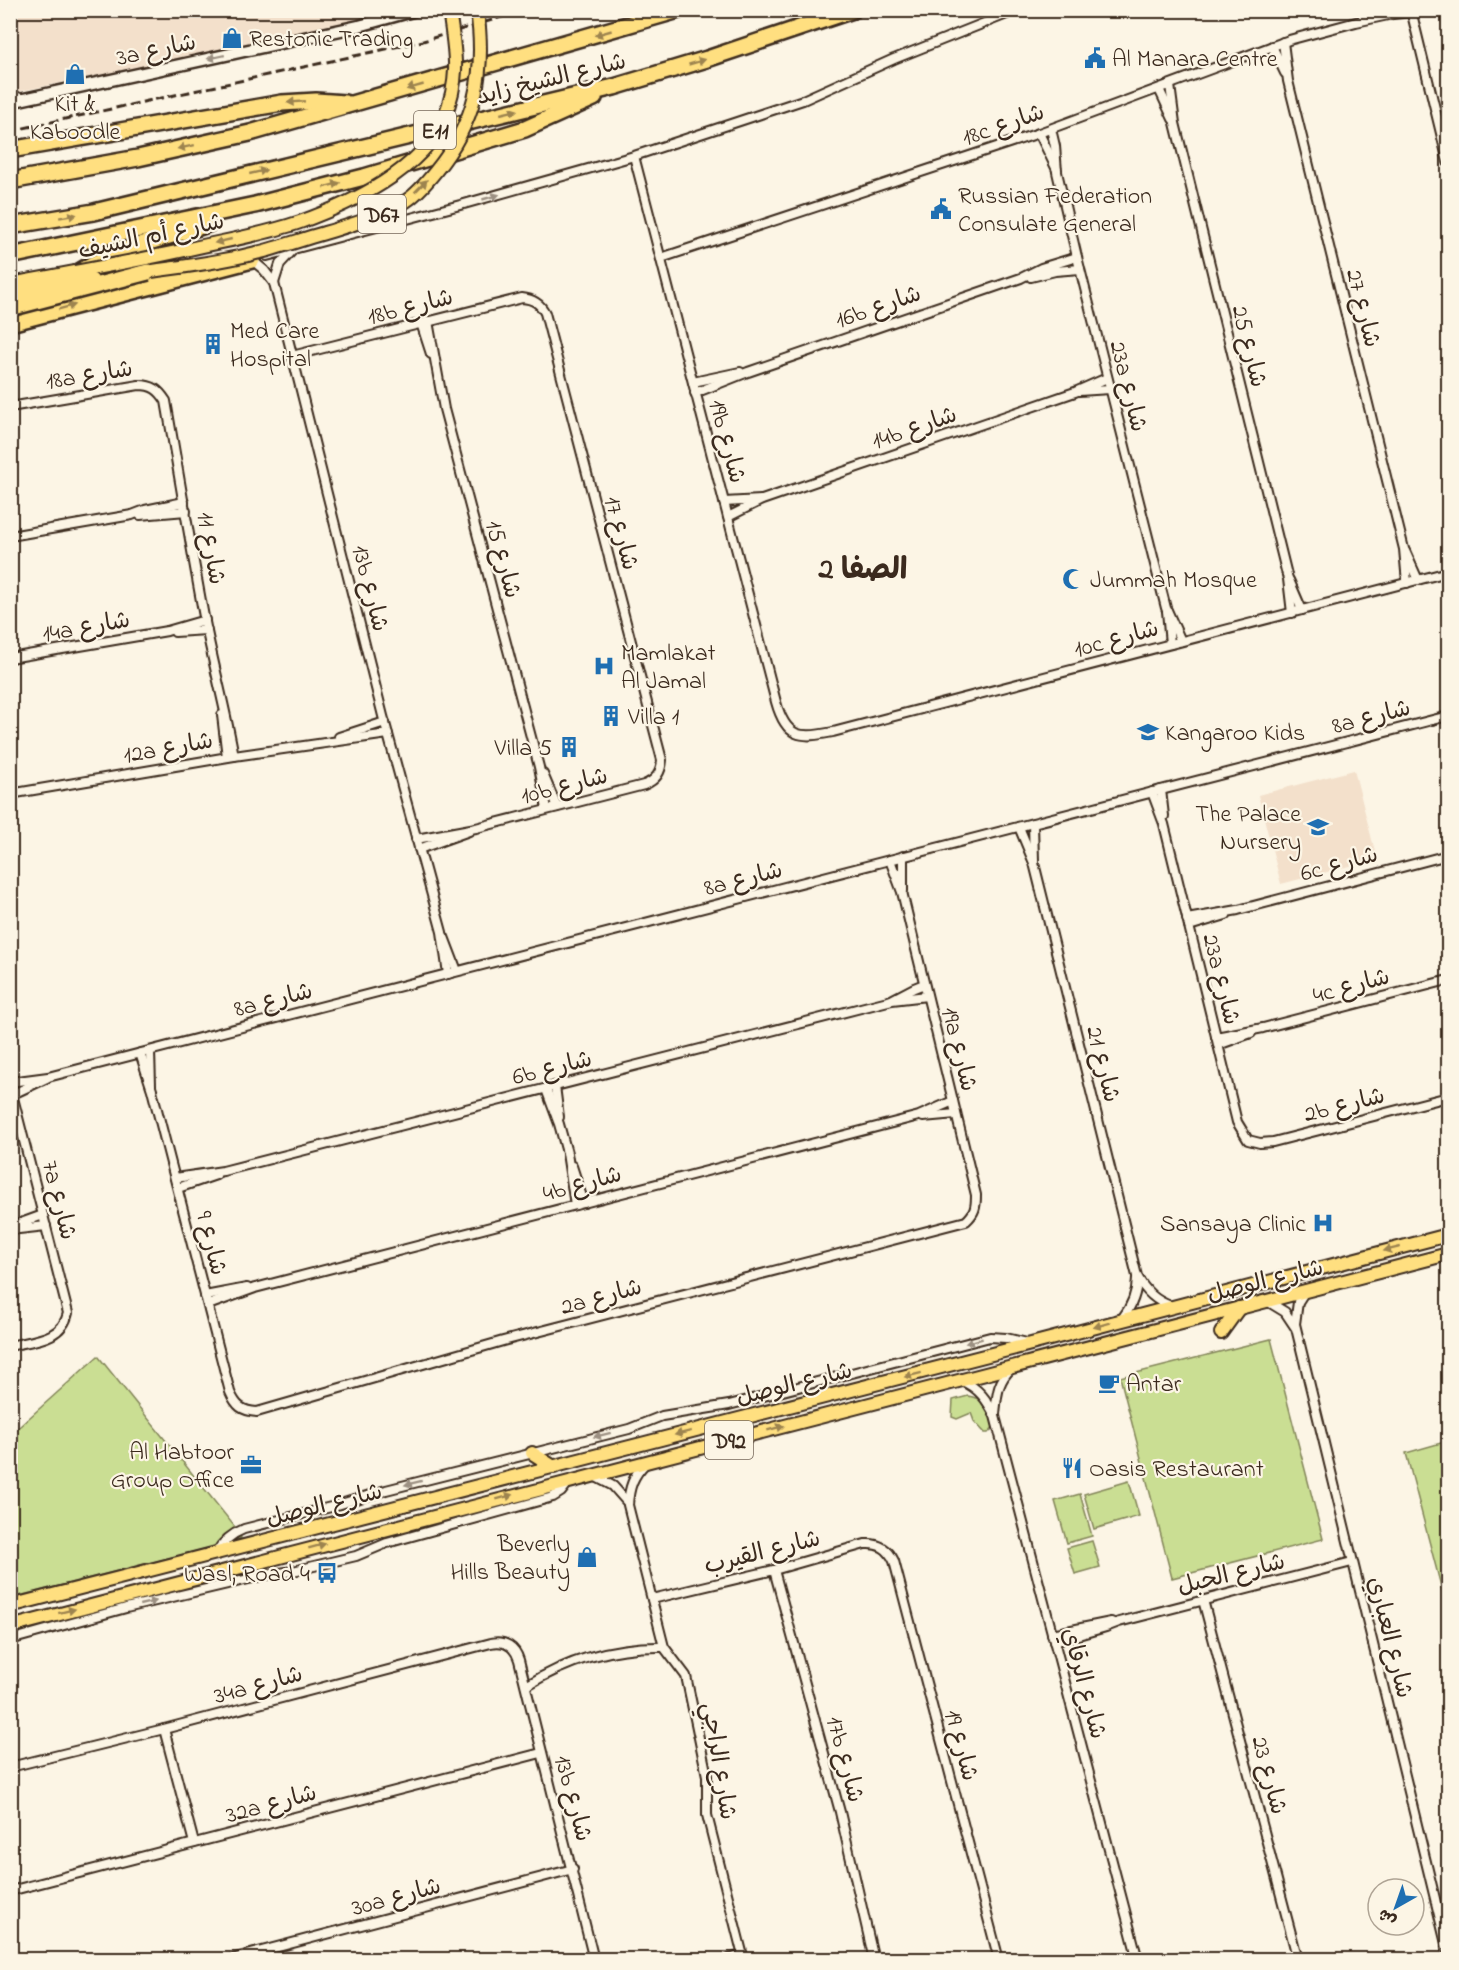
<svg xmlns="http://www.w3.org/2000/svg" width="1459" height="1970" font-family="'Indie Flower','Playpen Sans Arabic',sans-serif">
	<rect width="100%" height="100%" fill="#fcf5e5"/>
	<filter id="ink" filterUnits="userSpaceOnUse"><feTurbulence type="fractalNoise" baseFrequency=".0167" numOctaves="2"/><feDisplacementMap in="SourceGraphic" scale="12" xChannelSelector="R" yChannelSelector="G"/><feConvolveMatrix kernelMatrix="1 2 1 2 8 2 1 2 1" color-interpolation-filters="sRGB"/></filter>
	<g filter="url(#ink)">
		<!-- built -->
		<g fill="#f3e0cb">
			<path d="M11,11H382L373,20L11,93Z"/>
			<path d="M1354,770L1377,859L1281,884L1258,795Z"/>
		</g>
		<!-- green -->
		<g fill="#cade93" stroke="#828458" stroke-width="1.5">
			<path d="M1271,1339L1323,1539L1172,1578L1120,1377Z"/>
			<path d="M98,1356L239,1532L241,1538L232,1542L11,1598L10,1435Z"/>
			<path d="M968,1396C985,1398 988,1410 995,1425L988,1433H985L974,1421L971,1413L957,1419L952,1417L953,1400Z"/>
			<path d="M1448,1441V1613L1406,1453Z"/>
			<path d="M1129,1481L1139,1516L1094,1529L1084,1494Z"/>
			<path d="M1080,1494L1092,1536L1067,1543L1055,1501Z"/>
			<path d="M1092,1541L1100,1567L1075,1574L1067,1548Z"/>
		</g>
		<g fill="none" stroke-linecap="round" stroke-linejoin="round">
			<defs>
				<g id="minor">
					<path d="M1411,10L1448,162"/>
					<path d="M1363,18L1377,10"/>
					<path d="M1283,42L1288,81L1404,549L1407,583"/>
					<path d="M1272,46L1285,73"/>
					<path d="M1170,85L1175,123L1288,579L1292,613"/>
					<path d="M1159,89L1173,119"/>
					<path d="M10,94L23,99"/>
					<path d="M1051,129L1055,146L1057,172L1077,257L1166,608L1181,641"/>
					<path d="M1039,133L1057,170"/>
					<path d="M634,156L776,702C786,738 800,739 833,732L1448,572"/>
					<path d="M267,256L464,204L634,156L803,100L894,59L1017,10"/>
					<path d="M661,258L1039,133L1289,40L1356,22L1393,14L1412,12"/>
					<path d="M252,260L264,270L274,283L383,716L442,932L448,974"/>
					<path d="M1031,277L1055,271L1080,269"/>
					<path d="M274,283L280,264L292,251"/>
					<path d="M428,321L444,409L539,767L547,809"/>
					<path d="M421,323L431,354"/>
					<path d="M292,356L522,298C533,299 540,303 545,313L662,760C661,773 656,780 644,785L476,828L416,839"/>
					<path d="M693,382L740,372"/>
					<path d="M1079,391L1110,389"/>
					<path d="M695,393L748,372L1021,278L1041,268L1077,257"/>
					<path d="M10,407L139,385C153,385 159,390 166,401C179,475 191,549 205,622C214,667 226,711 234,756"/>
					<path d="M724,502L761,500"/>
					<path d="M140,515L186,511"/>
					<path d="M728,517L762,500L1075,392L1107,378"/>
					<path d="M10,536L132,515L145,510L184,502"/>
					<path d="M1405,551L1418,580"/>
					<path d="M1289,580L1302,610"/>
					<path d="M1167,611L1170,644"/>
					<path d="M175,632L207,630"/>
					<path d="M10,658L167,631L205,620"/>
					<path d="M222,715L227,757"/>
					<path d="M339,737L385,722"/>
					<path d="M543,774L557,807"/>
					<path d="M1161,790L1164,816"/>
					<path d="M1152,792L1164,824L1237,1122L1248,1140L1260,1143L1273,1142L1448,1097"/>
					<path d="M10,794L234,756L388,734"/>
					<path d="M1033,823L1034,861"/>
					<path d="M1019,827L1034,863L1137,1276C1145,1291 1155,1301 1171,1306"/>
					<path d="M419,849L469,831"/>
					<path d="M903,891V856"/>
					<path d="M1187,919L1238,910L1448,855"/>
					<path d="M1189,926L1226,915"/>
					<path d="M444,937L457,971"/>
					<path d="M893,999L914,988L924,984"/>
					<path d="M1216,1037L1263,1028L1448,980"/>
					<path d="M1218,1045L1251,1033"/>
					<path d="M150,1051L151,1085"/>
					<path d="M140,1053L152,1090L230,1392C236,1406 242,1411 257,1412L503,1341L966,1221C975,1213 976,1207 976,1195L902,892L890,860"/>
					<path d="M10,1082L48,1077L1448,716"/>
					<path d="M10,1086L68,1313C62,1340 34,1340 10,1346"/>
					<path d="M555,1086L559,1117"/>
					<path d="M546,1089L559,1124L567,1153L575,1205"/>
					<path d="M13,1094L47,1078"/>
					<path d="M923,1117L956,1114"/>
					<path d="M572,1166L584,1203"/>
					<path d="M175,1178L223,1171L892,1000L927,996"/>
					<path d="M178,1188L216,1175"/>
					<path d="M10,1227L43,1215"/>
					<path d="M10,1230L46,1226"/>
					<path d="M1305,1291L1298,1302L1295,1324L1448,1952"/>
					<path d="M205,1296L247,1288"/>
					<path d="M1267,1301L1285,1312L1295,1327"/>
					<path d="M208,1305L255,1288L919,1116L953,1101"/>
					<path d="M1122,1319C1132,1306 1137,1294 1137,1278"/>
					<path d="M962,1381C979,1388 987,1400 995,1416L1138,1960"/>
					<path d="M995,1414C997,1396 997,1381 1012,1368"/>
					<path d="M646,1463C633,1475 629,1488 628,1505L664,1647L686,1676L707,1776V1815L744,1960"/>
					<path d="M594,1476L613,1486L628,1503"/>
					<path d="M216,1553C223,1541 231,1534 244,1529L331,1507L386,1490L629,1429L662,1416L729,1405L990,1337L1006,1338L1027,1343"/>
					<path d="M774,1570L840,1812L874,1960"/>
					<path d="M652,1599L774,1570L865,1544C879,1543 888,1548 894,1561L999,1960"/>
					<path d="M1203,1600L1298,1960"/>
					<path d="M1052,1634L1111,1622"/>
					<path d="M10,1640L126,1608L266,1575L293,1571L356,1556L387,1543L553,1497L561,1492L568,1483"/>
					<path d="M1054,1642L1106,1627L1119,1622L1352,1562"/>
					<path d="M526,1686C569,1659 613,1646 664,1647"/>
					<path d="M164,1729L194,1843"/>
					<path d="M10,1767L164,1729L491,1643C505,1640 515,1647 519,1660L594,1960"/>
					<path d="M10,1891L541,1753"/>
					<path d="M228,1960L573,1869"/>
					<path d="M725,1960L743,1955"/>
				</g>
				<path id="tertiary" d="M10,102L359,26L416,10"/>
				<g id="primary">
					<path d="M1221,1333L1239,1308"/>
					<path d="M532,1453L554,1467"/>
					<path d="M10,1606L1031,1344L1448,1235"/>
					<path d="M10,1627L1448,1254"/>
				</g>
				<g id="motorway">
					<path d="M10,150L282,103L316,101L345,103"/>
					<path d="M10,181L138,158L250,133L679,10"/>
					<path d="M10,226L94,212L614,87L707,59L853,10"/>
					<path d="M10,256L255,205L364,177L525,129L594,98"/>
					<path d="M79,272C119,247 164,239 208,224"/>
					<path d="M10,323L252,260"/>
				</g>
			</defs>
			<!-- minor casing -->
			<use href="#minor" stroke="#3b2a1e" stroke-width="12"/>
			<!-- tertiary casing -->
			<use href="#tertiary" stroke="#3b2a1e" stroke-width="15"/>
			<!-- primary casing -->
			<use href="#primary" stroke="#3b2a1e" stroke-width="16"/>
			<!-- motorway casing -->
			<use href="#motorway" stroke="#3b2a1e" stroke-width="20"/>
			<!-- minor -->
			<use href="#minor" stroke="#fcf5e5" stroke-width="8"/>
			<!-- tertiary -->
			<use href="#tertiary" stroke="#fcf5e5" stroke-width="10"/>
			<!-- primary -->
			<use href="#primary" stroke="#ffdf80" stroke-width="12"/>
			<!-- motorway -->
			<use href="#motorway" stroke="#ffdf80" stroke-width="15"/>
			<!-- rail -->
			<path stroke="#3b2a1e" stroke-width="3" stroke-dasharray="9 4.5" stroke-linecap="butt" d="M10,131L423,41L525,10"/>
			<defs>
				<g id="primary-bridge">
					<path d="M139,273C178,267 218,263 256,253C278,248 300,240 321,234C351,225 379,217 406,201C417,194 427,182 435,172C476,122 486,73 477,10"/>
					<path d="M10,284C69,273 127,263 185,250C223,241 263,235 300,222C350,204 423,170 444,118C461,76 455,53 449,10"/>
					<path d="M10,294L92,280"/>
				</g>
				<path id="motorway-bridge" d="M10,308L148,272"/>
			</defs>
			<!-- primary-bridge casing -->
			<use href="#primary-bridge" stroke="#3b2a1e" stroke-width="16" stroke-linecap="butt"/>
			<!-- motorway-bridge casing -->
			<use href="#motorway-bridge" stroke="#3b2a1e" stroke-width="20" stroke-linecap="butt"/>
			<!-- primary-bridge -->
			<use href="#primary-bridge" stroke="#ffdf80" stroke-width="12"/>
			<!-- motorway-bridge -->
			<use href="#motorway-bridge" stroke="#ffdf80" stroke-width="15"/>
		</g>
		<!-- one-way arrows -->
		<defs><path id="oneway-solid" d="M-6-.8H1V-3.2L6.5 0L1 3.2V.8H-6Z" transform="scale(1.5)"/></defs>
		<g fill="#9d844f">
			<use href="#oneway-solid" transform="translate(603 33) rotate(164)"/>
			<use href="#oneway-solid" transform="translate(697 62) rotate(-17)"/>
			<use href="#oneway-solid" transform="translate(415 87) rotate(164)"/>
			<use href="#oneway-solid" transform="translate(296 102) rotate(175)"/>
			<use href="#oneway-solid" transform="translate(509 112) rotate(-13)"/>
			<use href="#oneway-solid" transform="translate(186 147) rotate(168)"/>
			<use href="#oneway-solid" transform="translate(258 172) rotate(-13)"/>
			<use href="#oneway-solid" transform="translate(332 185) rotate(-15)"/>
			<use href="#oneway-solid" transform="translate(421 186) rotate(-45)"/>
			<use href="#oneway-solid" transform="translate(68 216) rotate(-10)"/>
			<use href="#oneway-solid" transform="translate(223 241) rotate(167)"/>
			<use href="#oneway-solid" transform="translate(67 307) rotate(-15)"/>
			<use href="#oneway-solid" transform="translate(1392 1249) rotate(166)"/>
			<use href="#oneway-solid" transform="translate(1102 1325) rotate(164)"/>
			<use href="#oneway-solid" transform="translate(913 1375) rotate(166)"/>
			<use href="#oneway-solid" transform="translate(776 1428) rotate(-15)"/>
			<use href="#oneway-solid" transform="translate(683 1433) rotate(166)"/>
			<use href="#oneway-solid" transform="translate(505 1497) rotate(-15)"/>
			<use href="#oneway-solid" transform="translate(317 1546) rotate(-15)"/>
			<use href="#oneway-solid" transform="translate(67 1611) rotate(-14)"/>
		</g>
		<g fill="#9c9082">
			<use href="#oneway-solid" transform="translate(216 57) rotate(168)"/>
			<use href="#oneway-solid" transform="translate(491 197) rotate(-16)"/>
			<use href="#oneway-solid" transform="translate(974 1341) rotate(165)"/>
			<use href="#oneway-solid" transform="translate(602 1435) rotate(166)"/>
			<use href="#oneway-solid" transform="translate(413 1483) rotate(166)"/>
			<use href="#oneway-solid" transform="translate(148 1603) rotate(-13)"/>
		</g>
	</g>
	<!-- icons -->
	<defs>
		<symbol id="shop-bare" viewBox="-9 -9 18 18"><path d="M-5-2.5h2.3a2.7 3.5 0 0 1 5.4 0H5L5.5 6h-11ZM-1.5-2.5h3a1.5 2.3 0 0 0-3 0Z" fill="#1f6fb2" stroke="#fcf5e5" stroke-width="2.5" paint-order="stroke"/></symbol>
		<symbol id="civic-bare" viewBox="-9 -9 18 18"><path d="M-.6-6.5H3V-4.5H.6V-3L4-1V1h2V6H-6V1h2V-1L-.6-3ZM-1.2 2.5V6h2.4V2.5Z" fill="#1f6fb2" stroke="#fcf5e5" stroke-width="2.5" paint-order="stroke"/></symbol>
		<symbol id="building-bare" viewBox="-9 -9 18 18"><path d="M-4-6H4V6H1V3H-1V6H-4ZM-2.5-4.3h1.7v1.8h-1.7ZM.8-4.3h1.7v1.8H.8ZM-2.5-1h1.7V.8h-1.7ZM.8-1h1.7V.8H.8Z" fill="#1f6fb2" stroke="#fcf5e5" stroke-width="2.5" paint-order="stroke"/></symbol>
		<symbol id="mosque-bare" viewBox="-9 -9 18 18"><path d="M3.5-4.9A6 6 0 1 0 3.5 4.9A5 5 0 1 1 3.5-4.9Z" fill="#1f6fb2" stroke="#fcf5e5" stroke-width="2.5" paint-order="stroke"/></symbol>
		<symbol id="hospital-bare" viewBox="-9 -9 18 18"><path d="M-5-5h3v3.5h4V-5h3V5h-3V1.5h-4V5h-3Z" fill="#1f6fb2" stroke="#fcf5e5" stroke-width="2.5" paint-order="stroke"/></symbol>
		<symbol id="school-bare" viewBox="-9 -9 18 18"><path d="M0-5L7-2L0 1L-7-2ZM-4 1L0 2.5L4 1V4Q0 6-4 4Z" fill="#1f6fb2" stroke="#fcf5e5" stroke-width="2.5" paint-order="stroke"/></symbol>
		<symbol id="cafe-bare" viewBox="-9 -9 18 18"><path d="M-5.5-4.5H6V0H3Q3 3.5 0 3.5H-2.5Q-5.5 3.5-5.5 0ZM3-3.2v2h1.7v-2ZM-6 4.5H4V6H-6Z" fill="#1f6fb2" stroke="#fcf5e5" stroke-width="2.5" paint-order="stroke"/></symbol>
		<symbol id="office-bare" viewBox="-9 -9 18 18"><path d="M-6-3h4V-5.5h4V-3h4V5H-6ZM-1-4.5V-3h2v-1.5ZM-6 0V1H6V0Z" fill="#1f6fb2" stroke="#fcf5e5" stroke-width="2.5" paint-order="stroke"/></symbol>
		<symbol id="restaurant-bare" viewBox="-9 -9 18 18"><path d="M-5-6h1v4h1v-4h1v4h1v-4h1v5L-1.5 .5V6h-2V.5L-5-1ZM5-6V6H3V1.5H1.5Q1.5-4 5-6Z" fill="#1f6fb2" stroke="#fcf5e5" stroke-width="2.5" paint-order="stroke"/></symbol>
		<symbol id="bus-bare" viewBox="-9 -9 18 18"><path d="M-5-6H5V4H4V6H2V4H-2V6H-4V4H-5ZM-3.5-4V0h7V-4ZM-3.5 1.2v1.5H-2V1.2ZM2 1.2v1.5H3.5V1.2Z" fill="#1f6fb2" stroke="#fcf5e5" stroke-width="2.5" paint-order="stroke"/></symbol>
	</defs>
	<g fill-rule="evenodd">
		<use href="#shop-bare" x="217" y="23" width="30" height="30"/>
		<use href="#civic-bare" x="1080" y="43" width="30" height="30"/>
		<use href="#shop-bare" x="60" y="59" width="30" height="30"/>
		<use href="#civic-bare" x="926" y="194" width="30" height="30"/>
		<use href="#building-bare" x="198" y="329" width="30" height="30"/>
		<use href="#mosque-bare" x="1058" y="564" width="30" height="30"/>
		<use href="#hospital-bare" x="589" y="651" width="30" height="30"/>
		<use href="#building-bare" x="596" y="701" width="30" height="30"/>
		<use href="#school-bare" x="1133" y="717" width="30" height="30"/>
		<use href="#building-bare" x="554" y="732" width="30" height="30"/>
		<use href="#school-bare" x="1303" y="812" width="30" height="30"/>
		<use href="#hospital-bare" x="1308" y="1208" width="30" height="30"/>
		<use href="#cafe-bare" x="1094" y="1368" width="30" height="30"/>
		<use href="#office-bare" x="236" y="1450" width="30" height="30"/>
		<use href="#restaurant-bare" x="1057" y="1453" width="30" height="30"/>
		<use href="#shop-bare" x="572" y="1542" width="30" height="30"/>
		<use href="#bus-bare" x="312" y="1558" width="30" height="30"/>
	</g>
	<g text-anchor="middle" stroke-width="4.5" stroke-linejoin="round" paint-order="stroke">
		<!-- shield labels -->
		<g fill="#fcf5e5" stroke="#75675a" stroke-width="1.5">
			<rect x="414" y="111" width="42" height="38" rx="4.5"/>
			<rect x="358" y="195" width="48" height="38" rx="4.5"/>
			<rect x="705" y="1421" width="48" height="38" rx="4.5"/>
		</g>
		<g font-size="22" font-weight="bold" fill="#3b2a1e">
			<text x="435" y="138">E11</text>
			<text x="382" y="222">D67</text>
			<text x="729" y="1448">D92</text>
		</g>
		<!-- poi labels -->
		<g font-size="24" fill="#3b2a1e" stroke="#fcf5e5" text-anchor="start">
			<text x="249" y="46">Restonic Trading</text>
			<text x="1112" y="66">Al Manara Centre</text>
			<text x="75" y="111" text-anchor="middle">Kit &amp;<tspan x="75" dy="28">Kaboodle</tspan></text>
			<text x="958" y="203">Russian Federation<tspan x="958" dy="28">Consulate General</tspan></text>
			<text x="230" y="338">Med Care<tspan x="230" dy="28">Hospital</tspan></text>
			<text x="1090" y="587">Jummah Mosque</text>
			<text x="621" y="660">Mamlakat<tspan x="621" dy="28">Al Jamal</tspan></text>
			<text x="628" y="724">Villa 1</text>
			<text x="1165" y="740">Kangaroo Kids</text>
			<text x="552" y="755" text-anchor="end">Villa 5</text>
			<text x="1301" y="821" text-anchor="end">The Palace<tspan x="1301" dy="28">Nursery</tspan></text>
			<text x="1306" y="1231" text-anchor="end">Sansaya Clinic</text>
			<text x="1126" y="1391">Antar</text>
			<text x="234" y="1459" text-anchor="end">Al Habtoor<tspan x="234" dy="28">Group Office</tspan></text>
			<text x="1089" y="1476">Oasis Restaurant</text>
			<text x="570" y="1551" text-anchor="end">Beverly<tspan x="570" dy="28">Hills Beauty</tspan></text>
			<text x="310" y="1581" text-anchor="end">Wasl, Road 4</text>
		</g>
		<!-- street labels -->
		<g font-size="24" fill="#3b2a1e" stroke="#fcf5e5">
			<text transform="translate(156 49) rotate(-12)" y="8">3a شارع</text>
			<text transform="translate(551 78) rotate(-14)" y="8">شارع الشيخ زايد</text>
			<text transform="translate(1003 124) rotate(-19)" y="8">18c شارع</text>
			<text transform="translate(151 235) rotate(-12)" y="8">شارع أم الشيف</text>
			<text transform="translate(410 306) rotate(-14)" y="8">18b شارع</text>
			<text transform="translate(878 306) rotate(-19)" y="8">16b شارع</text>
			<text transform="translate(1364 308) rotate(76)" y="8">شارع 27</text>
			<text transform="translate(1250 346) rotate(76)" y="8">شارع 25</text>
			<text transform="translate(89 374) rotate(-9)" y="8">18a شارع</text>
			<text transform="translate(1129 386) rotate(76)" y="8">23a شارع</text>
			<text transform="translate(914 427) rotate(-19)" y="8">14b شارع</text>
			<text transform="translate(728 441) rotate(75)" y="8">19b شارع</text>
			<text transform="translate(622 533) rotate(75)" y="8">شارع 17</text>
			<text transform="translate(212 548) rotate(80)" y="8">شارع 11</text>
			<text transform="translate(504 559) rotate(75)" y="8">شارع 15</text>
			<text transform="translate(371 588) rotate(76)" y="8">13b شارع</text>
			<text transform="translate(86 626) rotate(-10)" y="8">14a شارع</text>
			<text transform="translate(1116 638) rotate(-15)" y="8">10c شارع</text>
			<text transform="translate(1371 716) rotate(-14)" y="8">8a شارع</text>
			<text transform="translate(168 747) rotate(-10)" y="8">12a شارع</text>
			<text transform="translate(564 785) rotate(-14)" y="8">10b شارع</text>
			<text transform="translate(1339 863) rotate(-15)" y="8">6c شارع</text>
			<text transform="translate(743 878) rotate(-14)" y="8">8a شارع</text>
			<text transform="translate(1222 979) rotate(76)" y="8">23a شارع</text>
			<text transform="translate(1351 985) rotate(-15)" y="8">4c شارع</text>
			<text transform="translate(273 999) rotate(-14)" y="8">8a شارع</text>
			<text transform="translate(960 1049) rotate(76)" y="8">19a شارع</text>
			<text transform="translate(1104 1064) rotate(76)" y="8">شارع 21</text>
			<text transform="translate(552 1067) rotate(-14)" y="8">6b شارع</text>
			<text transform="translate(1344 1104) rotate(-14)" y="8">2b شارع</text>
			<text transform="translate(582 1183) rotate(-15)" y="8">4b شارع</text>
			<text transform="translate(60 1200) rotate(76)" y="8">7a شارع</text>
			<text transform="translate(212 1243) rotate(76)" y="8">شارع 9</text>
			<text transform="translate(1265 1280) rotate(-14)" y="8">شارع الوصل</text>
			<text transform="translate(601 1296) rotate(-15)" y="8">2a شارع</text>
			<text transform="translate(794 1383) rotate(-14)" y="8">شارع الوصل</text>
			<text transform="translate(324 1504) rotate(-14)" y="8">شارع الوصل</text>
			<text transform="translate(762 1551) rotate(-14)" y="8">شارع القيرب</text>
			<text transform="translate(1231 1573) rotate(-14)" y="8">شارع الحبل</text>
			<text transform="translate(1391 1637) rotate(76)" y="8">شارع العباري</text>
			<text transform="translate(1085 1683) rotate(75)" y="8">شارع الرقاي</text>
			<text transform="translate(258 1684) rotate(-15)" y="8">34a شارع</text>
			<text transform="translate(962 1745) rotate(75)" y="8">شارع 19</text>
			<text transform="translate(846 1759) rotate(75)" y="8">17b شارع</text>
			<text transform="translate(720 1761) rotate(81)" y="8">شارع الراجي</text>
			<text transform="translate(1270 1775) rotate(75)" y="8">شارع 23</text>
			<text transform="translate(574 1798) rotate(75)" y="8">13b شارع</text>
			<text transform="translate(271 1803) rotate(-15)" y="8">32a شارع</text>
			<text transform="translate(396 1896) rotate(-15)" y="8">30a شارع</text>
		</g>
		<!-- district labels -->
		<g font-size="30" font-weight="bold" fill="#3b2a1e" stroke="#fcf5e5">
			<text x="863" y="578">الصفا 2</text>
		</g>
	</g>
	<!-- margin -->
	<rect width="1459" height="1970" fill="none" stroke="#fcf5e5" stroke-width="36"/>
	<rect x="18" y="18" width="1423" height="1934" fill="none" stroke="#3b2a1e" stroke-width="2" filter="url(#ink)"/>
	<!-- north arrow -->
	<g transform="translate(1396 1907) rotate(220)"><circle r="28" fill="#fcf5e5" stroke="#afa495" stroke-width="1.5"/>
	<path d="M0-4.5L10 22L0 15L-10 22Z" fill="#1f6fb2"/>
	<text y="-9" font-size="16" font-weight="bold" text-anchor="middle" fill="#3b2a1e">ش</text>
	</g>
</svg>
